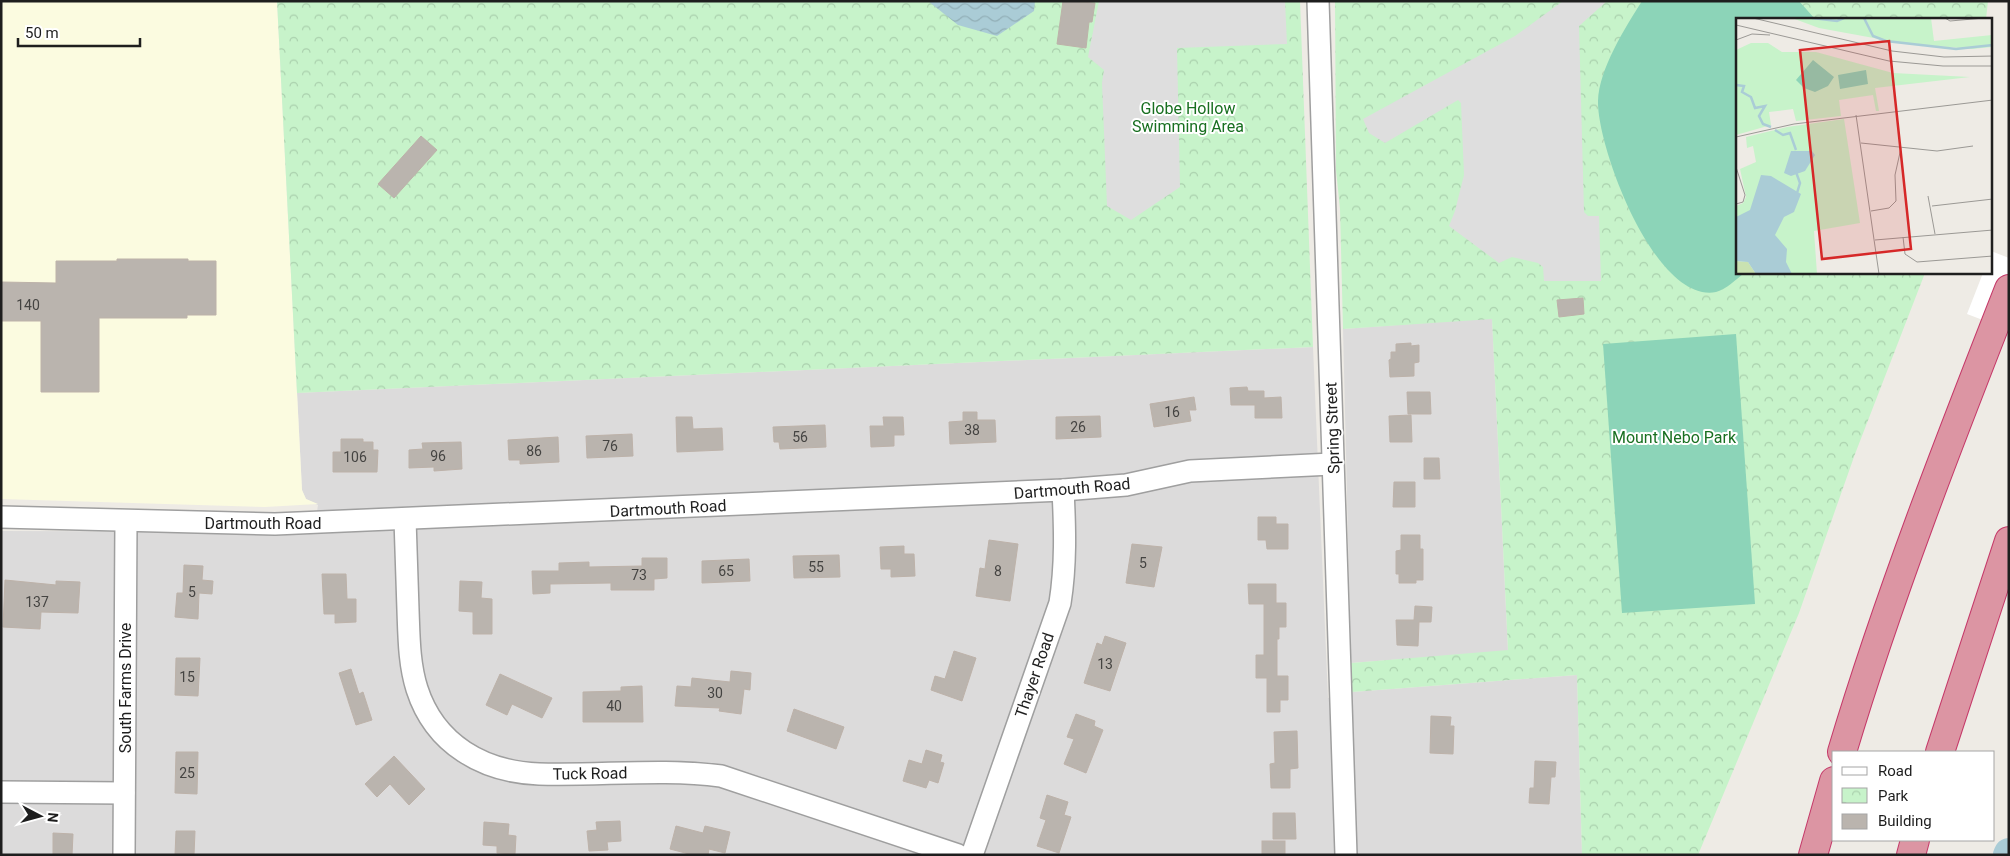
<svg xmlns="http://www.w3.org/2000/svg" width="2010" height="856" font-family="Roboto,sans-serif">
	<defs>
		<pattern id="park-crowns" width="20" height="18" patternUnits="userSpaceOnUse" patternTransform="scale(1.25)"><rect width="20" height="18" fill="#c7f3ca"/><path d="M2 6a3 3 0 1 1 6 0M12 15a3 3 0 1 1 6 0" fill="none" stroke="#aad0ad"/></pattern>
		<pattern id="water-waves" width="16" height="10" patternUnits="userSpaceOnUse" patternTransform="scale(1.25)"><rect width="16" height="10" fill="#aaccd6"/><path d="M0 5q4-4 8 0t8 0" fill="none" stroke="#92afb7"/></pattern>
	</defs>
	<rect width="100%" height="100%" fill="#eeebe5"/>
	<!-- residential -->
	<g fill="#dcdbdb">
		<path d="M1492,318L1508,651L1351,663L1343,329Z"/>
		<path d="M1313,347L1328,698L1352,692L1577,675L1582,855H1V531L314,532L318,505L306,499L302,490L297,393Z"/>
	</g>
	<!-- education -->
	<path fill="#fbfbe0" d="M1,1H277L302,490L306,499L318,504L265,507L1,499Z"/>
	<!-- park -->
	<g fill="url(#park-crowns)">
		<path d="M277,1H1300L1313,347L297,393Z"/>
		<path d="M1335,1H1988L1986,19H1738V272L1925,273L1855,454L1799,613L1698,855H1582L1577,675L1352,692L1351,663L1508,650L1492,319L1343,329L1340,209L1336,170Z"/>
	</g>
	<!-- pitch -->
	<g fill="#8cd4b8">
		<path d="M1642,1H1799L1815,19H1738V272L1744,273C1737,279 1725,290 1716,292C1655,304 1597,147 1598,101C1599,69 1625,28 1642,1Z"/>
		<path d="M1736,334L1755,604L1622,613L1603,344Z"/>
	</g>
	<!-- parking -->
	<g fill="#dedede">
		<path d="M1099,1H1285L1287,44L1177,48L1180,187L1131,220L1107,206L1102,83L1104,70L1088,57Z"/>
		<path d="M1563,1H1607L1579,26L1584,212L1588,216H1599L1601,281H1544L1543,267L1538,263L1512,257L1499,263L1449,226L1455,211L1464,175L1461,103L1458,100L1385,143L1369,133L1363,119L1515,36Z"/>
	</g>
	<!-- water -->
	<path fill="url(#water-waves)" d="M928,1H1035L1034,11L997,36L958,25Z"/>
	<!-- pier -->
	<path fill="#fff" d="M1991,251L2009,258V330L1967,314L1983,273L1991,272Z"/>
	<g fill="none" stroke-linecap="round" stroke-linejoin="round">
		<!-- river -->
		<path stroke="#aaccd6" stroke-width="30" d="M2008,855L2009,853"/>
	</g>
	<!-- building -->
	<g fill="#bab4ae" stroke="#bdb2a9">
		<path d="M1063,1L1095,3L1092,22H1089L1086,48L1057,44Z"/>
		<path d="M421,136L437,150L394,198L378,184Z"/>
		<path d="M117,259H188V261H216V315H187V318H99V392H41V321H1V282L56,283V261H117Z"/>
		<path d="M1583,298L1584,314L1559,317L1557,300Z"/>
		<path d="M1411,343V346L1419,345V362L1414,363V376L1390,377L1389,360L1391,359V352H1396V344Z"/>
		<path d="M1247,387L1248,391H1264V398L1281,397L1282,418H1255V405H1231L1230,388Z"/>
		<path d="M1407,392H1430L1431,414H1408Z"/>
		<path d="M1194,397L1196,410H1189L1191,421L1154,427L1150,404Z"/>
		<path d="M963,412H977V420H995L996,442L950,444L949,422L963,421Z"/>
		<path d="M1411,415L1412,442H1390L1389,416Z"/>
		<path d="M1100,416L1101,437L1056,439V417Z"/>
		<path d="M676,417H692L693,429L722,428L723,450L677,452Z"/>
		<path d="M883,417H903L904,435H894V446L871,447L870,426H884Z"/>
		<path d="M825,425L826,447L780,449L779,442H774L773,427Z"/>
		<path d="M632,434L633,456L587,458L586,436Z"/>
		<path d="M558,437L559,462L520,464V460H509L508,440Z"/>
		<path d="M341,439H363V442H373V450H378L377,472H333V452H341Z"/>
		<path d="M461,442L462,469L434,471V467L409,468V450L423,449L422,443Z"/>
		<path d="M1424,458H1439L1440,479H1424Z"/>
		<path d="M1394,482H1415V507H1393Z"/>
		<path d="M1258,517H1276V524H1288V549H1267L1266,540H1258Z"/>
		<path d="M1401,535H1420V549H1423V580H1416V583H1399V574H1396V551L1401,550Z"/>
		<path d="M989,540L1018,544L1010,601L976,596L980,568L985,569Z"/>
		<path d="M1132,544L1162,547L1154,587L1126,583Z"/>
		<path d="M904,546V554H914L915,576L891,577V569H881L880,547Z"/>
		<path d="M839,555L840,577L794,578L793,556Z"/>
		<path d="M642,558H667V578L654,579V590H611V583L550,584V593L533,594L532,571H559V563L589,562V567L642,566Z"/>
		<path d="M749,559L750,581L702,583V561Z"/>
		<path d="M184,565L203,566L202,580L213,581L212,594L199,593L198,619L175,617L177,593H183Z"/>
		<path d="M322,574H346L347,599H356V622L335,623V614H324Z"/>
		<path d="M5,580L56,585V581L80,582L78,613L41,612L40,629L3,627Z"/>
		<path d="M460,581L482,582L481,598L492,599V634H473V612L459,611Z"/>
		<path d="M1248,584H1276V603H1286V627H1279V639H1277V676H1288V700H1280V712H1267V678H1256V655H1264V604H1249Z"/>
		<path d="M1415,606L1432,607L1431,622H1419L1418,646L1397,645L1396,620H1414Z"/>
		<path d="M1105,636L1126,643L1110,691L1084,683L1097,643L1102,645Z"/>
		<path d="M954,651L976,658L962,701L931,690L935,676L945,679Z"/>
		<path d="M176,658H200L198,696L175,695Z"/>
		<path d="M351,669L359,694L363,692L372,720L356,725L339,673Z"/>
		<path d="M731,671L751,673L750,690L744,689L741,714L719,711L720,708L675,706L677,686L691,687L692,678L730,682Z"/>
		<path d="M500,674L552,698L542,718L512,704L507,715L486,705Z"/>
		<path d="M642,686L643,722H583V692L621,691V687Z"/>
		<path d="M794,709L844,727L836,749L787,731Z"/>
		<path d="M1076,714L1095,721L1094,726L1103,730L1086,773L1064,764L1074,739L1067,737Z"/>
		<path d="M1431,716L1451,717L1450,726H1454L1453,754L1430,753Z"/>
		<path d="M1297,731L1298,768L1290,769V788H1271L1270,764L1275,763L1274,732Z"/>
		<path d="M926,750L942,755L940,762L944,763L938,783L929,780L926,788L903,781L909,760L922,764Z"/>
		<path d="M176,752H198L197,794L175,793Z"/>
		<path d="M394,756L425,789L409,805L390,784L377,797L365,784Z"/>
		<path d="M1535,761L1556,762L1555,777H1551L1549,804L1529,803L1530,788H1534Z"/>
		<path d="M1047,795L1068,802L1064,815L1071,817L1059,853L1037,846L1046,820L1040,818Z"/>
		<path d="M1273,813H1295L1296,839H1273Z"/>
		<path d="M620,821L621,841L607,842L608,850L589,851L587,831L597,830L596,822Z"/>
		<path d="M484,822L509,824L508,835L516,836L515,854L497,853V846L483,845Z"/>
		<path d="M676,826L703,833L705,826L730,832L725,853L709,849L708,855H693L670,849Z"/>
		<path d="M176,831H195L194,855H175Z"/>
		<path d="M53,833L73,834L72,855H53Z"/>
		<rect x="1262" y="841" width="23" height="14"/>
	</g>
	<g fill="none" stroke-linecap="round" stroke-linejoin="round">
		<defs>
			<g id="minor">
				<path d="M1318,1L1346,855"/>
				<path d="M1,517L275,524L1063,490L1126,485L1190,471L1332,464"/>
				<path d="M405,519C406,550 407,580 408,610C409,637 409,664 417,689C435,745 484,772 539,774C600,776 661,768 721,776L958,855"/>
				<path d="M1,792L124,793"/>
				<path d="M124,855L126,521"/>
				<path d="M972,855L1060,603C1066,565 1065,529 1063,490"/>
			</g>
			<g id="highway">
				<path d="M1842,752C1889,595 1949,442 2009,289"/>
				<path d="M1940,752L2009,541"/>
				<path d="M1813,855L1834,781"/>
				<path d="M1911,855L1915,840"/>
			</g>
		</defs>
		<!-- minor casing -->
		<use href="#minor" stroke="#9f9f9f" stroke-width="24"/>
		<!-- highway casing -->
		<use href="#highway" stroke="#c53969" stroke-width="30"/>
		<!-- minor -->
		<use href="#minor" stroke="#fff" stroke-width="21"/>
		<!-- highway -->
		<use href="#highway" stroke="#dc95a3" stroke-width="28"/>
	</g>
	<g text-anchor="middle" stroke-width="4" stroke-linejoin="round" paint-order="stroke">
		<!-- number labels -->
		<g font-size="14" fill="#454442">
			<text x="28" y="310">140</text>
			<text x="1172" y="417">16</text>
			<text x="1078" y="432">26</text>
			<text x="972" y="435">38</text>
			<text x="800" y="442">56</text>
			<text x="610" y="451">76</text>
			<text x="534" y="456">86</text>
			<text x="438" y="461">96</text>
			<text x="355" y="462">106</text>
			<text x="1143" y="568">5</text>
			<text x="816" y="572">55</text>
			<text x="726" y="576">65</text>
			<text x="998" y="576">8</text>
			<text x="639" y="580">73</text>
			<text x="192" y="597">5</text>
			<text x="37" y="607">137</text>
			<text x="1105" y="669">13</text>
			<text x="187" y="682">15</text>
			<text x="715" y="698">30</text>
			<text x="614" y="711">40</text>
			<text x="187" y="778">25</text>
		</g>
		<!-- park labels -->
		<g font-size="16" fill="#186f20" stroke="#fff">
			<text x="1188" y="114">Globe Hollow<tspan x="1188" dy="18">Swimming Area</tspan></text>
			<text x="1674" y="443">Mount Nebo Park</text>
		</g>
		<!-- street labels -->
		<g font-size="16" fill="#1e1e1e" stroke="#fff">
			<text transform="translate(1332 428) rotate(-92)" y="6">Spring Street</text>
			<text transform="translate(1072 488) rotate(-5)" y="6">Dartmouth Road</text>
			<text transform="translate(668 508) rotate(-3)" y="6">Dartmouth Road</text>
			<text x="263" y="529">Dartmouth Road</text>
			<text transform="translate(1034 675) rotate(-71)" y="6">Thayer Road</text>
			<text transform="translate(125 688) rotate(-90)" y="6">South Farms Drive</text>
			<text transform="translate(590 773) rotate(-1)" y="6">Tuck Road</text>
		</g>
	</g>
	<!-- overview -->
	<g transform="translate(1736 18)">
		<rect width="256" height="256" fill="#eeebe5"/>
		<path d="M0,243L12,244L20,256H0Z" fill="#c9e2b1"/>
		<path d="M56,0H195L198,23L256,17V29L236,31L165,25L83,10ZM15,25H32L46,34H80L157,55L234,59L139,70L143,93H140L137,77L103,82L105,98L60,103L57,91L33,94L35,107L0,117V32ZM108,101L124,205L78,213L81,256H20L12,244L0,243V188L7,185L10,179L4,151L20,144L17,128L11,130L10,119L51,109Z" fill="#c7f3ca"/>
		<path d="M77,42L98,59L92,68L79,74L68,70L60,62ZM130,52L132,66L104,71L102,57Z" fill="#8cd4b8"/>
		<path d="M55,133H76L79,137L69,153L55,158L48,155ZM25,157L35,158L65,176L58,194L48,199L39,217L51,231L50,244L56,256H20L12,244L0,243V199L14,192Z" fill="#aaccd6"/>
		<path fill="none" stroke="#aaccd6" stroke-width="2.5" d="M76,0L101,3L108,0M128,0L137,18L150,23L220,31L257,27M0,67L8,68L6,74L15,79L19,90L29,88L23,98L27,106L35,109M39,112L47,117L54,115L60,132M60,154L64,165L61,175"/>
		<path fill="none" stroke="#9b9995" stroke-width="1" d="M17,0L156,33L208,39L257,38M209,0L214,3L248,0M0,7L153,43L207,48H257M0,22L16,16L34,17M120,97L143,256M0,119L58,106L257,82M125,125L201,133L237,128M0,149L9,177L7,184L0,186M192,178L199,216M196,188L257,181M135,193L153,190L160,183L159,157L165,130M167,219L169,236L181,244L257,238M139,222L257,212"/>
		<path fill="#d62828" fill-opacity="0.15" stroke="#d62828" stroke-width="2.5" d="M153,23L175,231L86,241L64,32Z"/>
		<rect width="256" height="256" fill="none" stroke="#1e1e1e" stroke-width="2.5"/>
	</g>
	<!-- border -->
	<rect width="2010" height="856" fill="none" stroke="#1e1e1e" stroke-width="5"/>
	<!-- legend -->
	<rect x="1832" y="751" width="162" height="90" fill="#ffffff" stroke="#a5a5a5"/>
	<rect x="1842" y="767" width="25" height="8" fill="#ffffff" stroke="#a5a5a5"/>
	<text x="1878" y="776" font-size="15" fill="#1e1e1e">Road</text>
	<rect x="1842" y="788" width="25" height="15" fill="url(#park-crowns)" stroke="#a5a5a5"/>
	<text x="1878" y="801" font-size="15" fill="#1e1e1e">Park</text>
	<rect x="1842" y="814" width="25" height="15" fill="#bab4ae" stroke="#a5a5a5"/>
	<text x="1878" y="826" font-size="15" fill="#1e1e1e">Building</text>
	<!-- north arrow -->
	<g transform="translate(40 816) rotate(96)" stroke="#ffffff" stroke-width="4" paint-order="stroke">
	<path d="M0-4L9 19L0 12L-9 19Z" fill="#1e1e1e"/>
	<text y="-8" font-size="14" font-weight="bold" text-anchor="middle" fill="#1e1e1e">N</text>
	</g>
	<!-- scale -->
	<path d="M18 38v8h122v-8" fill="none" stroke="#1e1e1e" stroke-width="2.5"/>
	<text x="25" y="38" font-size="15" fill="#1e1e1e" stroke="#ffffff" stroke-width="4" paint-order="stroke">50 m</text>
</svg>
